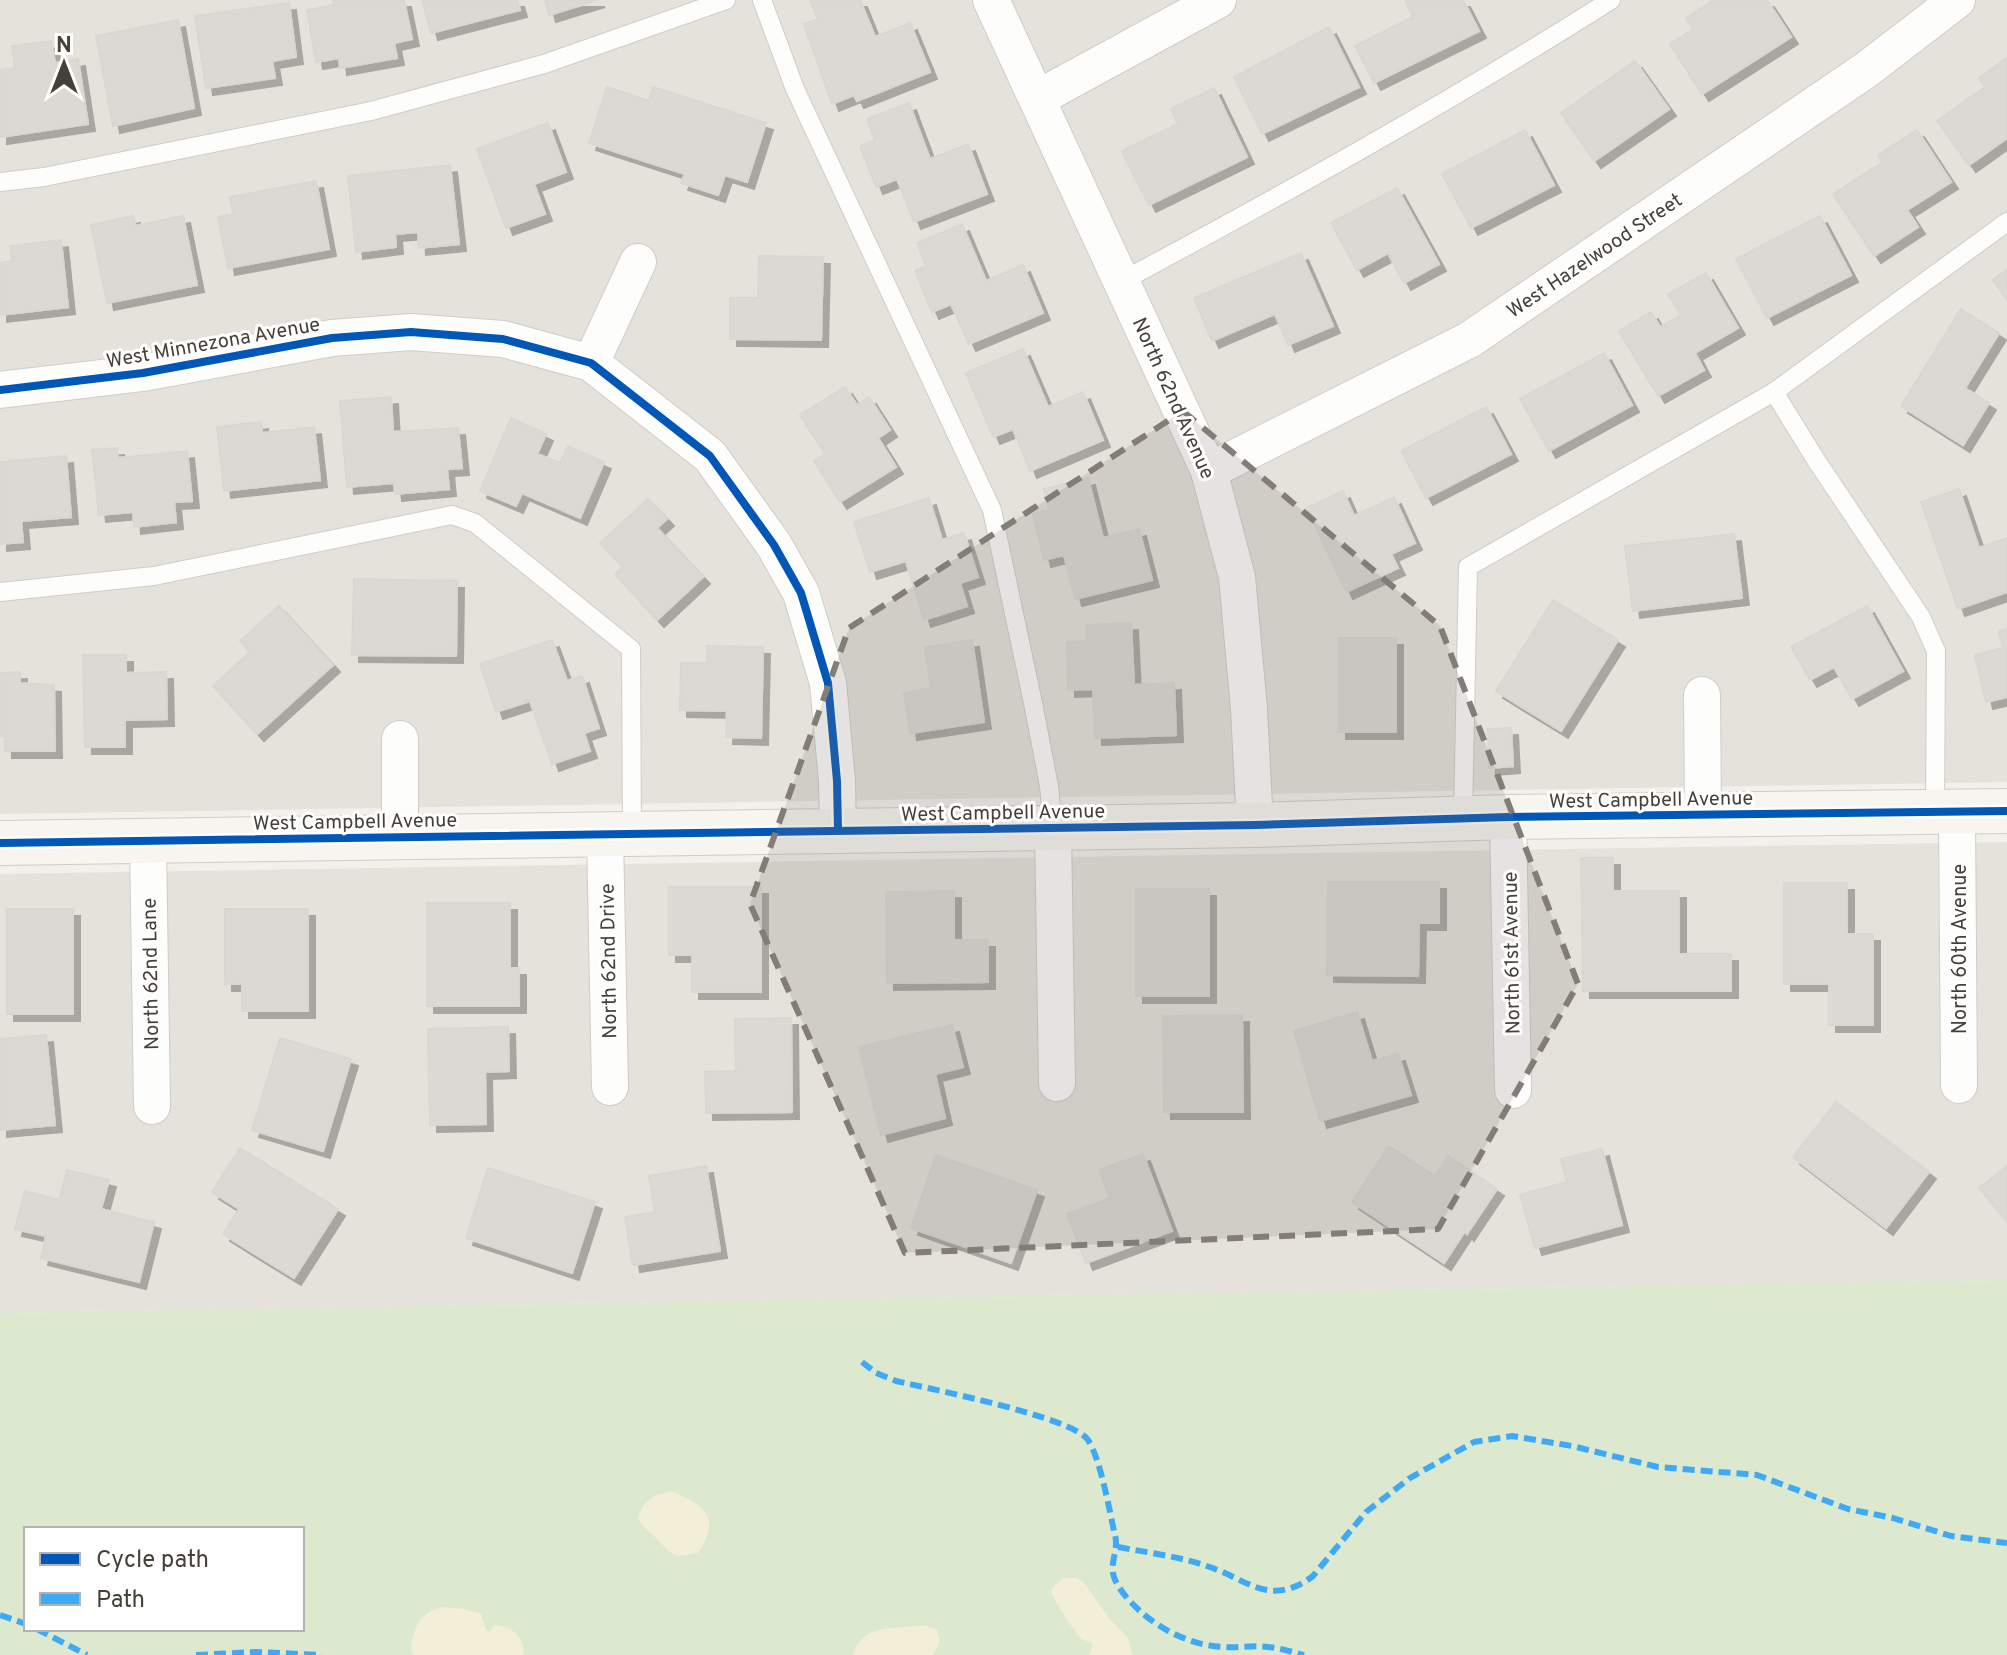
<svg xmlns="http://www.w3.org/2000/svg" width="2007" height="1655" font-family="Overpass,sans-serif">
	<defs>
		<filter id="shadow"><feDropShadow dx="7" dy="7" stdDeviation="0" flood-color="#0004"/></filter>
	</defs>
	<rect width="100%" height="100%" fill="#f1f0eb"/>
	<!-- residential -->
	<g fill="#e4e2da">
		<path d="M0,0H2007V782L0,814Z"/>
		<path d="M2007,842V1280L0,1313V874Z"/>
	</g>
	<!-- green -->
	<path fill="#dde9ce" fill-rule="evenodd" d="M2007,1280V1655H0V1313ZM26,1529H302V1629H26Z"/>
	<!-- sand -->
	<g fill="#f2eed8">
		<path d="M670,1491C703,1504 723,1516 698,1553C675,1557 675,1559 659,1541C650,1531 645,1532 638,1518C644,1499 652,1496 670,1491Z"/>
		<path d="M1064,1578H1077L1085,1584L1109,1618L1128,1638L1132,1655H1089L1093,1644C1090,1641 1086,1641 1082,1639C1078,1637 1050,1595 1051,1592C1052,1586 1059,1582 1064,1578Z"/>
		<path d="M443,1607L463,1609L481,1614L486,1630L490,1632L494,1625C512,1626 524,1636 524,1655H414L411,1652C412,1629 419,1612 443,1607Z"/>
		<path d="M925,1625L937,1630L940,1641L933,1655H853C862,1621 899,1630 925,1625Z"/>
	</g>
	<!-- building -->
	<g fill="#dad9d4" stroke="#d9d7d1" stroke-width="2" filter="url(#shadow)">
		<path d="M333,0H404L412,39L394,43L397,58L340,68L339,58L316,62L307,10L334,5Z"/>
		<path d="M422,0H517L520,10L431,33Z"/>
		<path d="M545,0H598L549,15Z"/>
		<path d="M810,0H860L875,37L910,23L930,72L857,101L854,95L832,104L804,24L818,19Z"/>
		<path d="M1405,0H1463L1479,31L1374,83L1355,46L1413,17Z"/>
		<path d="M1714,0H1767L1791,37L1702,94L1670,44L1693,29L1686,18Z"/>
		<path d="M289,3L296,57L272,61L275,78L206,88L195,16Z"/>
		<path d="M178,20L194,108L113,126L96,36Z"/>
		<path d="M1329,27L1359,87L1262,134L1234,77Z"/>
		<path d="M51,41L55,63L78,59L88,124L0,137V70L15,68L12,46Z"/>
		<path d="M2007,58V138L1969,165L1937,121L1985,87L1979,78Z"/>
		<path d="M1635,61L1669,109L1594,161L1561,113Z"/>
		<path d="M607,87L649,101L653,87L766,123L747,182L725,175L718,195L681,183L685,174L589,143Z"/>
		<path d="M1214,88L1247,157L1149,205L1122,151L1178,124L1171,109Z"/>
		<path d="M909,103L930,159L968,144L987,194L914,222L897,179L876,187L860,146L875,140L867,119Z"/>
		<path d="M548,123L566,172L534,184L545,214L506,228L477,149Z"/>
		<path d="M1525,130L1554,185L1471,228L1442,174Z"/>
		<path d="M1917,130L1951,182L1907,210L1918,227L1874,256L1833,194L1883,162L1878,155Z"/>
		<path d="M450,165L459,244L419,248L418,232L395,234L396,247L356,252L348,176Z"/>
		<path d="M316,181L329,249L228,268L218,217L233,214L230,197Z"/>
		<path d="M1397,188L1439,264L1404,283L1388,253L1357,270L1331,223Z"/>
		<path d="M133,216L135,226L183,216L197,285L107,303L91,225Z"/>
		<path d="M1820,216L1851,275L1767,318L1736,259Z"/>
		<path d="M962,224L986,281L1023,265L1043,313L969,344L951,304L932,312L915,271L926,266L917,243Z"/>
		<path d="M61,240L68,307L0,315V263L12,261L10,246Z"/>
		<path d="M1301,253L1333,326L1288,345L1275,314L1212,341L1194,298Z"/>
		<path d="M759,256L823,257L821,340L730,339V298H758Z"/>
		<path d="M2007,270V300L1993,280Z"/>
		<path d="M1706,273L1738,328L1695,353L1704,370L1658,396L1619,331L1651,312L1660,327L1681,315L1668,294Z"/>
		<path d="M1961,309L1999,333L1965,388L1989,403L1963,445L1901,406Z"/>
		<path d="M1023,349L1048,407L1083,392L1103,440L1030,471L1013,429L993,437L966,373Z"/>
		<path d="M1604,353L1632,405L1549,451L1520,399Z"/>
		<path d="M845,387L857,405L869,397L890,430L878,438L896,467L840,502L814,461L825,454L800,415Z"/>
		<path d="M391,397L393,432L458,428L462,468L447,469L449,489L395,494L394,483L347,487L340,401Z"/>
		<path d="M1486,407L1511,454L1426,498L1401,451Z"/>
		<path d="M511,418L546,434L537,454L560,463L568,446L604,462L580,518L522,493L516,506L480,491Z"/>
		<path d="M261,422L262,433L314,427L320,480L224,491L217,427Z"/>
		<path d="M117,448L118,458L187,451L192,501L174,502L176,522L134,527L133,512L99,515L92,450Z"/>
		<path d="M66,456L71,517L21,521L23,542L0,544V462Z"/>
		<path d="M1088,478L1103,538L1139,529L1152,580L1075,599L1064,555L1044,560L1033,514L1049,510L1044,489Z"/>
		<path d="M1959,489L1979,548L2007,538V592L1958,609L1921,502Z"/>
		<path d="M1343,491L1354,516L1394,497L1415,543L1391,554L1398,568L1346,592L1307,508Z"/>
		<path d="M929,498L942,540L964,533L978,577L960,583L967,606L924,620L906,561L870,572L854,522Z"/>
		<path d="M648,499L667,519L657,528L703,577L657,620L615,574L623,567L600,543Z"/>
		<path d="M1734,534L1742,598L1633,611L1625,546Z"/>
		<path d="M354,579L457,581L456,656L352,655Z"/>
		<path d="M1553,600L1618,640L1561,731L1496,691Z"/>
		<path d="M279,606L333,665L257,734L213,686L250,652L240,641Z"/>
		<path d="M1867,606L1903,671L1852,699L1834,667L1810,680L1791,647Z"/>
		<path d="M1131,623L1134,685L1174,683L1176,735L1095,738L1093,689L1068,690L1067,642L1087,641L1086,625Z"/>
		<path d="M2007,629V697L1986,702L1975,655L2003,648L1999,631Z"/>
		<rect x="1339" y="638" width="57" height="94"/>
		<path d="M552,640L567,681L582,676L599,728L584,733L590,751L552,764L530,701L496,712L480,664Z"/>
		<path d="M972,640L984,722L910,733L904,693L931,688L925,647Z"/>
		<path d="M707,646L763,647L761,738L726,737L727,711L680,710L681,663H707Z"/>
		<path d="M83,655H126V673L166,672L167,719L125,720V747H85Z"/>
		<path d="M20,672V683L54,685L55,751H5V736H0V673Z"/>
		<path d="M1511,728L1513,766L1489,768L1488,729Z"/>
		<path d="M1581,858H1613V891H1679V954H1731V991H1583Z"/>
		<path d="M1328,882H1439V923H1419L1418,976L1327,975Z"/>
		<path d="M1784,883H1847V934H1873V1025H1829V984H1784Z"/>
		<path d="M669,887H761V992H692V955H669Z"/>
		<rect x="1136" y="889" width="73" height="107"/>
		<path d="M954,891V940H988V982L887,983L886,892Z"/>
		<path d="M427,903H510V968H519V1006H427Z"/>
		<rect x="7" y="909" width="66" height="105"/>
		<path d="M225,909H308V1011H242V984H225Z"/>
		<path d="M1357,1012L1372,1061L1398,1054L1411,1095L1320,1121L1294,1031Z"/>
		<path d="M1242,1015L1243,1112H1164L1163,1016Z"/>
		<path d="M791,1018L792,1112L706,1113L705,1072L736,1071L735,1019Z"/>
		<path d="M952,1025L963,1067L935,1074L945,1118L881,1135L859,1047Z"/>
		<path d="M508,1027L509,1071L485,1072L486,1124L430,1125L428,1029Z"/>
		<path d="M46,1035L55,1125L0,1130V1039Z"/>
		<path d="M280,1038L351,1059L323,1151L252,1130Z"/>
		<path d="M1836,1102L1929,1172L1886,1228L1793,1157Z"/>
		<path d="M1389,1146L1435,1176L1448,1156L1497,1189L1467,1234L1465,1231L1444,1263L1352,1202Z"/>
		<path d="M240,1148L338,1209L294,1278L223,1234L239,1209L212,1192Z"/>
		<path d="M1602,1149L1622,1225L1535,1248L1520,1195L1567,1182L1561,1159Z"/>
		<path d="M1143,1154L1172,1231L1086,1263L1067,1214L1110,1198L1099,1170Z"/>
		<path d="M936,1155L1037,1190L1011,1263L911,1228Z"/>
		<path d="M706,1166L720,1251L633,1265L625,1217L655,1212L649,1176Z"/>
		<path d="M2007,1166V1222L1979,1188Z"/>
		<path d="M488,1168L595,1202L572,1273L466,1238Z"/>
		<path d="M67,1170L109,1180L101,1209L154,1222L139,1282L41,1258L46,1236L15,1229L25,1191L59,1200Z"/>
	</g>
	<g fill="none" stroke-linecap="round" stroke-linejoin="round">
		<defs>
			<g id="lane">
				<path d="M762,0L795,89L992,510L1033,703L1049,786L1053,828"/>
				<path d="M0,182L44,177L371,111L544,64L726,0"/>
				<path d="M1122,281C1288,192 1452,101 1611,0"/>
				<path d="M1774,392L1816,460L1921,617L1936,651L1935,812"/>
				<path d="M0,592L154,576L452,515L475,523L631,649L632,834"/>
				<path d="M1463,818L1468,567L1774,392L2007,222"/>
			</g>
			<g id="street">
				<path d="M991,0L1209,471L1237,577L1249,709L1255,825"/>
				<path d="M1038,98L1218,0"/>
				<path d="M591,363L638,262"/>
				<path d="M0,390L143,373L332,338L411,332L503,339L591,363L710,456L774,545L801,593L828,683L837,781L838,830"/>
				<path d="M1209,471L1469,340L1866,70L1957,0"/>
				<path d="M1702,695L1703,815"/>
				<path d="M400,739V836"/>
				<path d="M1957,812L1959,1085"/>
				<path d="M1508,817L1513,1090"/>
				<path d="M1053,828L1057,1083"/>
				<path d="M605,835L610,1087"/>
				<path d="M148,841L152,1106"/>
			</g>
			<path id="secondary" d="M0,843L1255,825L1508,817L2007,811"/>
		</defs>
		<!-- lane casing -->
		<use href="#lane" stroke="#cfcdc9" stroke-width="20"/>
		<!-- street casing -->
		<use href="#street" stroke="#cfcdc9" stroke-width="38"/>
		<!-- secondary casing -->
		<use href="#secondary" stroke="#cfcdc3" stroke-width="46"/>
		<!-- lane -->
		<use href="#lane" stroke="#fdfdfc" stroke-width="18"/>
		<!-- street -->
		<use href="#street" stroke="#fdfdfc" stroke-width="36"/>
		<!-- secondary -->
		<use href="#secondary" stroke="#f6f5f0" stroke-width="44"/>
		<!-- quiet -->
		<g stroke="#3fa9f5" stroke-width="6" stroke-dasharray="12 6" stroke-linecap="butt">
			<path d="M862,1362L876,1373L896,1381C930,1389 1073,1417 1088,1440C1101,1460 1109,1510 1115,1535C1119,1551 1109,1563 1114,1577C1118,1589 1130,1602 1140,1611C1162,1631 1194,1646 1224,1647C1239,1648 1253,1645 1268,1647C1280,1648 1292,1652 1304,1655"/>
			<path d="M1118,1547C1150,1553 1184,1557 1215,1569C1232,1575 1249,1587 1267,1590C1284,1593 1300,1586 1313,1576L1366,1512L1410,1478L1474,1442L1512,1436L1572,1446L1658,1467L1757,1475L1848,1509L1893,1518L1951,1536L2007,1543"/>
			<path d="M0,1615L26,1624"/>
			<path d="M37,1629L87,1655"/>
			<path d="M196,1655L256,1652L322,1655"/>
		</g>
		<defs>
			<g id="cycleway">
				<path d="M0,390L143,373L332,338L411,332L503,339L591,363L710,456L774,545L801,593L828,683L837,781L838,830"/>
				<path d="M0,843L1255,825L1508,817L2007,811"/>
			</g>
		</defs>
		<!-- cycleway casing -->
		<use href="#cycleway" stroke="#fff" stroke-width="13"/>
		<!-- cycleway -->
		<use href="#cycleway" stroke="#0057b8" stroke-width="8"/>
	</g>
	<!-- marked area -->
	<path fill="#827e77" fill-opacity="0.2" stroke="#827e77" stroke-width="6" stroke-dasharray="16 10" stroke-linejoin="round" d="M1183,411L1440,626L1578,984L1438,1229L905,1253L750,904L849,628Z"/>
	<g text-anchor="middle" stroke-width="6" stroke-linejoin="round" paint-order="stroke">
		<!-- street labels -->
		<g font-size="20" fill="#464138" stroke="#fff">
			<text transform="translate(1594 255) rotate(-34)" y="7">West Hazelwood Street</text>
			<text transform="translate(213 342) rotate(-10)" y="7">West Minnezona Avenue</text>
			<text transform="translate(1174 398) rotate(66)" y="7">North 62nd Avenue</text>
			<text transform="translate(1651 799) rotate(-1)" y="7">West Campbell Avenue</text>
			<text transform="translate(1003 812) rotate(-1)" y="7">West Campbell Avenue</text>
			<text transform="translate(355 821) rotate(-1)" y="7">West Campbell Avenue</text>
			<text transform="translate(1959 949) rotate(-90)" y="7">North 60th Avenue</text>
			<text transform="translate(1511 953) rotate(-91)" y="7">North 61st Avenue</text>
			<text transform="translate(608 961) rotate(-91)" y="7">North 62nd Drive</text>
			<text transform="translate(150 974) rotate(-91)" y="7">North 62nd Lane</text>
		</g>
	</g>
	<!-- legend -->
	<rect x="24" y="1527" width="280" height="104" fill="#ffffff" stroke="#b5b3af" stroke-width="2"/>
	<rect x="40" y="1553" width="40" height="12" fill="#0057b8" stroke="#b5b3af" stroke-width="2"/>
	<text x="96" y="1567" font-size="24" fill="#464138">Cycle path</text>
	<rect x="40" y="1593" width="40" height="12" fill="#3fa9f5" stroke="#b5b3af" stroke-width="2"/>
	<text x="96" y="1607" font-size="24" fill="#464138">Path</text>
	<!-- north arrow -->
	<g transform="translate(64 64)" stroke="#ffffff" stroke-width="6" paint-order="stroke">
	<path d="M0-6L14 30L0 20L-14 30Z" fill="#464138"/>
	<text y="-12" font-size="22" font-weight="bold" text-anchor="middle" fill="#464138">N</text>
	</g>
</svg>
